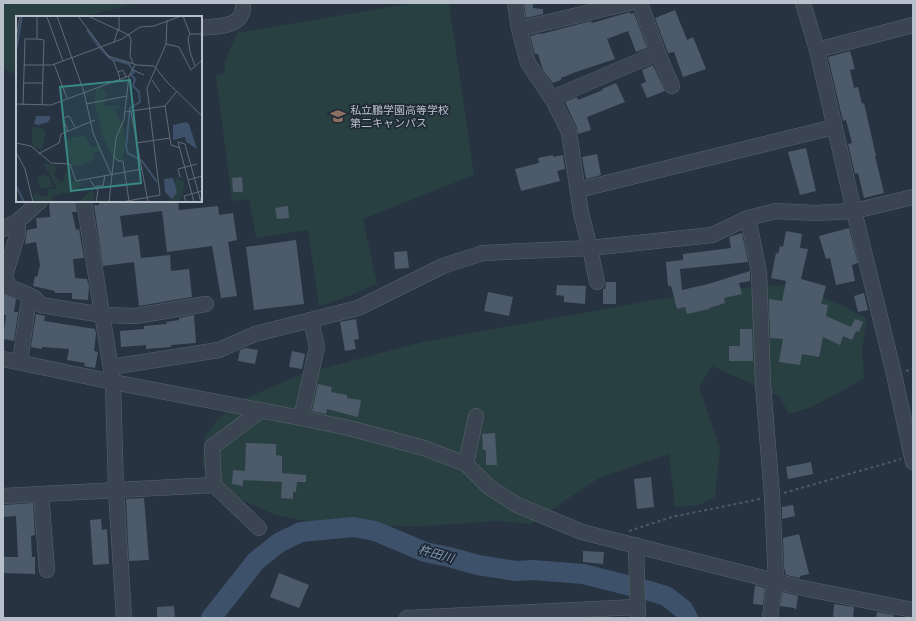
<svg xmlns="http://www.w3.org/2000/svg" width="916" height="621" font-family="Cabin,'Noto Sans JP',sans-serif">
	<rect width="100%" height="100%" fill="#273341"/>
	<!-- green -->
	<g fill="#294042">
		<path d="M3,3H138L89,15L87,17H17V75L3,68Z"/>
		<path d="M413,3H449L474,175L363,219L377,284L342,299L319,306L308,230L256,238L249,199L232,201L216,75L225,73V61L237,33Z"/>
		<path d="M790,285L842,305L867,319L862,349L864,378L840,392L812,407L789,414L780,397L712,366L699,387L720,448L715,497L699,505L675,507L669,454L599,478L530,524L497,521L426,526L339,527L275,515L225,492L202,466L205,437L217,420L237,402L302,374L422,342L654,300L758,286Z"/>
	</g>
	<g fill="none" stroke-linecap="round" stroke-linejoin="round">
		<!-- river -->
		<path stroke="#3d516a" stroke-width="20" d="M211,618L256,561L280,542L301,532L353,527L375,531L425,552L449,557L478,565L516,571L533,570L583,574L643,589L666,596L683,609L688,618"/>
	</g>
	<!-- building -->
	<g fill="#4d5a6a">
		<path d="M524,3H533V8L543,9V14L526,18Z"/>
		<path d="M675,10L687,40L693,37L706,69L683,77L674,52L668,53L655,18Z"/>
		<path d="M630,12V14L634,13L647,48L636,52L628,31L607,39L615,59L576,72L561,78V80L553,83L543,70L538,54H535L530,36L541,33V34L591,21L592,23Z"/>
		<path d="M850,51L855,69L850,70L854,88L858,87L862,104L864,103L876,156H875L884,193L864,198L858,173L855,174L848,144L852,143L846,120L843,121L828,57Z"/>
		<path d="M653,65L665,91L647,98L641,84L646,82L642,70Z"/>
		<path d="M616,83L625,102L587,117L591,130L578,134L577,128L565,102L577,97L578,100L603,90L602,89Z"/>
		<path d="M806,148L816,191L800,195L788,152Z"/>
		<path d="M597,154L601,175L586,179L582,157Z"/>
		<path d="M553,155V157L563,155L565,169L557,171L560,181L521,191L515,169L539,163L538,158Z"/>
		<path d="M242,177L243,192H233L232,178Z"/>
		<path d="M49,201H75L77,212H72L76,230L79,229L84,258L73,259L75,278L87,279L89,287L88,300L72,299V293H55V291L33,286L35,276L37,277L40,265L36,242L25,244L27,230L37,228L36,218L50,217Z"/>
		<path d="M99,201H178L179,210L218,206L219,215L233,213L237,240L228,242L237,296L221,298L212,246L167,252L162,211L120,216L123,237L138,235L141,258L170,255L171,271L189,269L192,297L139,306L134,262L103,266L94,205H99Z"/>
		<path d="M288,206L289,218L277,219L275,208Z"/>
		<path d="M849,228L858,263L852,265L855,281L836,285L830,258L826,259L819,236Z"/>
		<path d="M786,231L802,234L800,248L808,249L801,279L826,286L821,304L828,305L826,316L851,327L855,319L863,322L859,332L856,331L852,340L843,336L840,345L823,337L819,357L802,354L800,365L779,362L783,339L770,338L769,299L782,301L786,281L771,278L776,253L778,254L780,246L783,247Z"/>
		<path d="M742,233L748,262L680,269L682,290L708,284L750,271V281L739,283L742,294L724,298L725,303L709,308V309L687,314L685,307L677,309L671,286H668L666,262L683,260V254L731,248L729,237Z"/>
		<path d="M296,240L304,304L254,310L246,247Z"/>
		<path d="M407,251L409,268L395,269L394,252Z"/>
		<path d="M606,282H616V304H603V289H605Z"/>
		<path d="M557,285L586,286L585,304L564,302V296L556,295Z"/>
		<path d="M488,292L513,297L509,316L484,311Z"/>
		<path d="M864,293L868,310L858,312L854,296Z"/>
		<path d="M4,294L16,299L14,312H18L14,341L3,339L6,315H3Z"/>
		<path d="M36,314L45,316L44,321L95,329L96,334L94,351L98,352L95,368L84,366L85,363L67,360L69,349L42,347V349L31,347Z"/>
		<path d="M194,315L196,343L171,345V347L146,349V345L121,347L120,331L144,329V326L167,324L166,322L179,320V318Z"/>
		<path d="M356,319L359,339L354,340L356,349L345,351L340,322Z"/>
		<path d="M740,329H752L753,361H729V346H740Z"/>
		<path d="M246,348L258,350L255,364L238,361L240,350Z"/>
		<path d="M292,351L305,354L302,369L289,367Z"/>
		<path d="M318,384L332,387L331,392L347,395V398L361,400L358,417L327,409L326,414L312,411Z"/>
		<path d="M495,433L497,465H486V450H483L482,434Z"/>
		<path d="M246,443L276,444V455L282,456V473L306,475V482H297L296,492H293V499L281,498L282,482L243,480V486L232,484L233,470L245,471Z"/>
		<path d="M811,462L813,474L788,479L786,467Z"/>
		<path d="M651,477L654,507L637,509L634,479Z"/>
		<path d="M144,498L149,560L129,561L126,499Z"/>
		<path d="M33,503L35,535L31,536L32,557H35V574L3,573V557H18L16,516L3,517V505Z"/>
		<path d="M793,505L795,516L782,519V507Z"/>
		<path d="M101,519L102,530L107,529L109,564L93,565L90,520Z"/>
		<path d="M799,534L809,574L800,576V578L786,575L784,567L783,538Z"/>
		<path d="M583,551L604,552L603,564L583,562Z"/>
		<path d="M279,573L309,585L299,608L270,597Z"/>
		<path d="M755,585L765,588L763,605L753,604Z"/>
		<path d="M782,592L798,596L796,610L794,608L780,606Z"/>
		<path d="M834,604L854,607L853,618H833Z"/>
		<path d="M174,606L175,618H157V607Z"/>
		<path d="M877,612L894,615V618H876Z"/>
	</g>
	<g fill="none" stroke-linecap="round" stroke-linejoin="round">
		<defs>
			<g id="minor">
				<path d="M515,3L519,29L528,63L553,100L569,132L581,213L590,248L597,282"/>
				<path d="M803,3L817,50L854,211L894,374L913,462"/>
				<path d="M201,28C214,26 237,28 242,13C243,10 243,6 243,3"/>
				<path d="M519,29L629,3"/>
				<path d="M817,50L913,25"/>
				<path d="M658,53L672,86"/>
				<path d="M552,98L658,53L640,3"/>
				<path d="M578,190L834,127"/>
				<path d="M84,201L113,382L116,490L124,618"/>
				<path d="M748,218L759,272L763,384L772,496L776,580L773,593L770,618"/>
				<path d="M18,221V233L5,276L10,288C23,292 32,295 41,305L103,315L136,316L206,304"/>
				<path d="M3,229L18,221L40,201"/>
				<path d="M3,359L113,382L301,418L349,428L424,448L466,464L489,487L517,505L582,532L798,587L913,610"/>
				<path d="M20,362L28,305L35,298"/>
				<path d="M111,367L219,350L255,334L358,308L443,266L483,253L590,248L712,235L748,218L776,211L816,213L854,211L913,197"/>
				<path d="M301,418L317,347L311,320"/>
				<path d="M466,464L476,416"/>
				<path d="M214,485L259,528"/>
				<path d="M41,494L47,570"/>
				<path d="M3,496L214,485L212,447L260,411"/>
				<path d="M636,545L638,618"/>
				<path d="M407,618L637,607"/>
			</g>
		</defs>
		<!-- minor casing -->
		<use href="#minor" stroke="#59636e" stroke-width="16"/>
		<!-- path -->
		<g stroke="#475d5f" stroke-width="2" stroke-dasharray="3 3" stroke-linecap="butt">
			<path d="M906,371L913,369"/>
			<path d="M784,493L901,459"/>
			<path d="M629,531L672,517L760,499"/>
		</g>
		<!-- minor -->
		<use href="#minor" stroke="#3b4551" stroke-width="15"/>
	</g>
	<!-- icons -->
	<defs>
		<symbol id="school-bare" viewBox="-9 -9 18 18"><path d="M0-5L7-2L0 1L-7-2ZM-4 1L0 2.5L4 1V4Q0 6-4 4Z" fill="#8d6e63" stroke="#202a36" stroke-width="2.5" paint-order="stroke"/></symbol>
	</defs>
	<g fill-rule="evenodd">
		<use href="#school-bare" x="327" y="105" width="22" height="22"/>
	</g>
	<g text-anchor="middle" stroke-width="3.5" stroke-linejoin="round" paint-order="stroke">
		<!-- poi labels -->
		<g font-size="11" fill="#b8c0cb" stroke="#202a36" text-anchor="start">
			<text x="350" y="114">私立鵬学園高等学校<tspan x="350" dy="13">第二キャンパス</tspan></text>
		</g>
		<!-- water labels -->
		<g font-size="12" font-style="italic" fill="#8097b2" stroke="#202a36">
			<text transform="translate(436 554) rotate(16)" y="4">杵田川</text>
		</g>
	</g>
	<!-- overview -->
	<g transform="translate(16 16)">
		<rect width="186" height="186" fill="#273341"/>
		<path d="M80,73H87L91,78L88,90H103L104,92L98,94L107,109L110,130L105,146L97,143L88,123L78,86ZM16,111L26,112L30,116L26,133L20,132L16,128ZM69,119L75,131L82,129L85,135L77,137L78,143L74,146L60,150L55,148L49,124ZM27,147L41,150L38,159L44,166L48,165L49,157H52L55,165L66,166L62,174L54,178L44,176V179L36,180L37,186H19L16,180L20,177H23L24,180H32V173L41,172ZM29,159L33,160L36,171L24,173L21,160ZM160,161L168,166L167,179L162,186H153L161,176L158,171ZM76,173L79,178L76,186H63Z" fill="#294042"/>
		<path d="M20,100H33L35,101L32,106L23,109L18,108ZM170,106L173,108L181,133L170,126L169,121L157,124V109ZM157,162L161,176L156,183L149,176L148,163Z" fill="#3d516a"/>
		<path fill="none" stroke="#3d516a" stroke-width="2" d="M71,14L83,31M84,32L95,43L113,48L118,56L115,59L119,63L117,70L123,76L124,86L114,92L110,131L112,137L126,145L141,166M0,35L6,0M0,170L8,186"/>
		<path fill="none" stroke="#616b78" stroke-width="1" d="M41,0L68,76L77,117L95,158M62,0L92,40L121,49L138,50L151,66L186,100M72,0L113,19L115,24L114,40L117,47M103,0V14M167,0L174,18H186M31,1L47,45M174,18L172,22L174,36L179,50M0,23L4,0M21,23V0M98,26L102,13M150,28L163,31L175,54L186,44M97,44L102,56M38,48L51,82M8,49H36L106,23L124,11L138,10L165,0M117,54L128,59M104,63L102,56L107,54L110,61M136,64L144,76M8,67H27M0,88L35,89L113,60M70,88L111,80M7,89L9,23H21L28,24L26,89M149,90L155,129L164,132M109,96L149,90L161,75M115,96L132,186M52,116L47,102L53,100L59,111M0,127L15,130L35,147L54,148L60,165L126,153M120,127L154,122M0,136L9,153L17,186M22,138L43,127L45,118L79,104M98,140L102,145H107L113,185M164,161L162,153L181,148M74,164L82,175L80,186M172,164L186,160M80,170H87L89,159M93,186L100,122L108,103L113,60L119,49M106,186L144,179L131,72L150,28L151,4M170,186L168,180L186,175M178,186L162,126L169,128L185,186"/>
		<path fill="#398885" fill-opacity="0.15" stroke="#398885" stroke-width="2" d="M114,64L125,167L55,175L44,71Z"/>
		<rect width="186" height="186" fill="none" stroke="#b8c0cb" stroke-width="2"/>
	</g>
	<!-- border -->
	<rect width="916" height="621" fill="none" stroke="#b8c0cb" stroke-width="8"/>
</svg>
